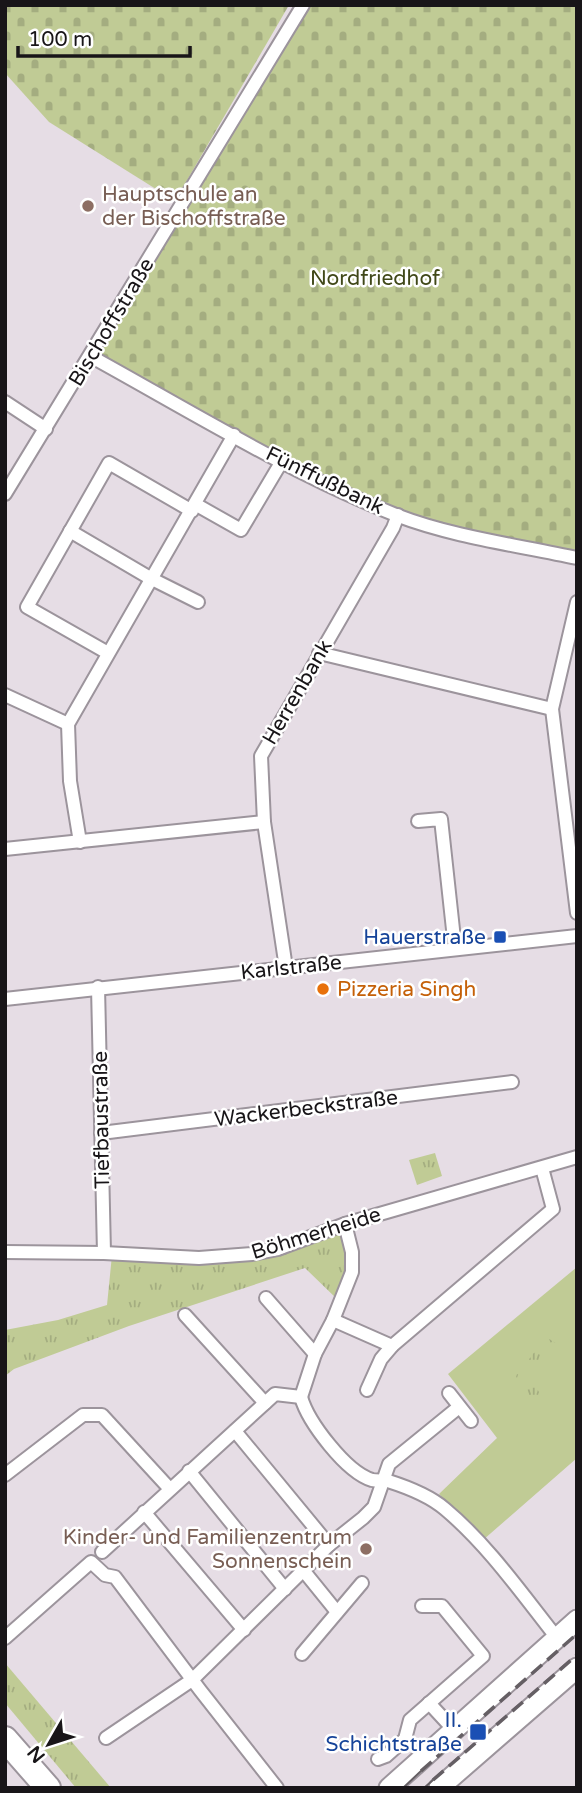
<svg xmlns="http://www.w3.org/2000/svg" width="582" height="1793" font-family="'Varela Round',sans-serif">
	<defs>
		<pattern id="cemetery-stones" width="16" height="16" patternUnits="userSpaceOnUse" patternTransform="scale(1.75)"><rect width="16" height="16" fill="#c0cb95"/><path d="M2 7V4a2 2 0 0 1 4 0v3zM10 15v-3a2 2 0 0 1 4 0v3z" fill="#a4ad80"/></pattern>
		<pattern id="park-tufts" width="24" height="20" patternUnits="userSpaceOnUse" patternTransform="scale(1.75)"><rect width="24" height="20" fill="#c0cb95"/><path d="M3 7l-1-3M5 7V3M7 7l1-3M15 17l-1-3M17 17v-4M19 17l1-3" fill="none" stroke="#a4ad80"/></pattern>
	</defs>
	<rect width="100%" height="100%" fill="#e6dde5"/>
	<!-- green -->
	<path fill="#c0cb95" d="M577,1267V1458L483,1540L439,1494L497,1438L448,1374Z"/>
	<!-- cemetery -->
	<g fill="url(#cemetery-stones)">
		<path d="M5,5H289L175,201L49,122L5,73Z"/>
		<path d="M304,5H577V557L441,527L341,488L94,355Z"/>
	</g>
	<!-- park -->
	<g fill="url(#park-tufts)">
		<path d="M435,1153L442,1176L417,1185L409,1160Z"/>
		<path d="M344,1227L349,1271L338,1300L305,1268L129,1326L14,1369L5,1376V1330L58,1320L107,1305L112,1255L225,1257Z"/>
		<path d="M546,1337L559,1345L554,1355L532,1375L520,1371Z"/>
		<path d="M517,1374L532,1381L539,1392L535,1412L525,1417L513,1387Z"/>
		<path d="M5,1663L111,1788H76L5,1703Z"/>
	</g>
	<g fill="none" stroke-linecap="round" stroke-linejoin="round">
		<defs>
			<g id="minor">
				<path d="M90,356C190,411 290,473 396,515C453,537 517,545 577,558"/>
				<path d="M5,402L46,429"/>
				<path d="M5,494L303,5"/>
				<path d="M195,504L241,530L282,461"/>
				<path d="M70,531L150,578L198,602"/>
				<path d="M577,602L552,709L577,913"/>
				<path d="M108,653L27,607L109,463L192,511"/>
				<path d="M319,653L552,709"/>
				<path d="M5,695L68,724"/>
				<path d="M418,821L441,819L455,948"/>
				<path d="M80,842L70,781L68,724L234,435"/>
				<path d="M5,849L264,822"/>
				<path d="M286,968L264,822L261,756L393,528L398,515"/>
				<path d="M98,987L104,1253"/>
				<path d="M5,999L577,936"/>
				<path d="M101,1133L512,1082"/>
				<path d="M5,1252L104,1253L199,1258L252,1254L278,1249L345,1224L577,1157"/>
				<path d="M266,1298L315,1354"/>
				<path d="M185,1315L265,1403"/>
				<path d="M333,1320L392,1346L553,1209L542,1168"/>
				<path d="M367,1390L381,1359L392,1346"/>
				<path d="M449,1393L471,1421"/>
				<path d="M301,1397C308,1422 346,1472 372,1480C377,1481 383,1480 388,1481C407,1487 430,1496 445,1509C488,1545 522,1594 557,1638"/>
				<path d="M235,1431L329,1545"/>
				<path d="M189,1471L285,1589"/>
				<path d="M5,1475L83,1415H102L169,1488"/>
				<path d="M144,1512L244,1630"/>
				<path d="M102,1552L275,1394L301,1397L315,1354L333,1320L352,1272V1252L345,1224"/>
				<path d="M303,1570L337,1612"/>
				<path d="M5,1638L91,1562L105,1575L115,1577L200,1690L277,1788"/>
				<path d="M302,1654L362,1583"/>
				<path d="M429,1703L453,1729"/>
				<path d="M106,1738L192,1680L329,1545L363,1518L374,1507L389,1464L459,1407"/>
				<path d="M378,1759L386,1756L405,1739L410,1720L483,1656L442,1606H422"/>
			</g>
			<g id="secondary">
				<path d="M389,1788L577,1620"/>
				<path d="M439,1788L577,1668"/>
			</g>
			<path id="motorway" d="M5,1739L48,1788"/>
		</defs>
		<!-- minor casing -->
		<use href="#minor" stroke="#9c949c" stroke-width="16"/>
		<!-- secondary casing -->
		<use href="#secondary" stroke="#9c949c" stroke-width="23"/>
		<!-- motorway casing -->
		<use href="#motorway" stroke="#9c949c" stroke-width="28"/>
		<!-- minor -->
		<use href="#minor" stroke="#fff" stroke-width="12"/>
		<!-- secondary -->
		<use href="#secondary" stroke="#fff" stroke-width="19"/>
		<!-- motorway -->
		<use href="#motorway" stroke="#fff" stroke-width="24"/>
		<!-- tram -->
		<g stroke="#655f64" stroke-width="2">
			<path d="M403,1788L421,1771"/>
			<path d="M424,1788L433,1780"/>
		</g>
		<!-- rail -->
		<g stroke="#655f64" stroke-width="3.5" stroke-dasharray="14 7" stroke-linecap="butt">
			<path d="M421,1771L577,1634"/>
			<path d="M433,1780L577,1655"/>
		</g>
	</g>
	<!-- markers -->
	<g fill="#8d6e63" stroke="#fff" stroke-width="2.5">
		<circle cx="88" cy="206" r="7"/>
		<circle cx="366" cy="1549" r="7"/>
	</g>
	<g fill="#1a4fb4" stroke="#fff" stroke-width="2.5">
		<rect x="493" y="930" width="14" height="14" rx="3.5"/>
		<rect x="469" y="1723" width="18" height="18" rx="3.5"/>
	</g>
	<circle fill="#e8710a" stroke="#fff" stroke-width="2.5" cx="323" cy="989" r="7"/>
	<g text-anchor="middle" stroke-width="5" stroke-linejoin="round" paint-order="stroke">
		<!-- education labels -->
		<g font-size="21" fill="#785e54" stroke="#fff" text-anchor="start">
			<text x="102" y="201">Hauptschule an<tspan x="102" dy="24">der Bischoffstraße</tspan></text>
			<text x="352" y="1544" text-anchor="end">Kinder- und Familienzentrum<tspan x="352" dy="24">Sonnenschein</tspan></text>
		</g>
		<!-- park labels -->
		<g font-size="21" fill="#404818" stroke="#fff">
			<text x="375" y="285">Nordfriedhof</text>
		</g>
		<!-- street labels -->
		<g font-size="21" fill="#181518" stroke="#fff">
			<text transform="translate(111 322) rotate(-59)" y="7">Bischoffstraße</text>
			<text transform="translate(325 480) rotate(26)" y="7">Fünffußbank</text>
			<text transform="translate(297 692) rotate(-60)" y="7">Herrenbank</text>
			<text transform="translate(291 967) rotate(-6)" y="7">Karlstraße</text>
			<text transform="translate(306 1108) rotate(-7)" y="7">Wackerbeckstraße</text>
			<text transform="translate(101 1120) rotate(-91)" y="7">Tiefbaustraße</text>
			<text transform="translate(316 1233) rotate(-17)" y="7">Böhmerheide</text>
		</g>
		<!-- transit labels -->
		<g font-size="21" fill="#164399" stroke="#fff" text-anchor="end">
			<text x="486" y="944">Hauerstraße</text>
			<text x="462" y="1727">II.<tspan x="462" dy="24">Schichtstraße</tspan></text>
		</g>
		<!-- food labels -->
		<g font-size="21" fill="#c56008" stroke="#fff" text-anchor="start">
			<text x="337" y="996">Pizzeria Singh</text>
		</g>
	</g>
	<!-- border -->
	<rect width="582" height="1793" fill="none" stroke="#181518" stroke-width="14"/>
	<!-- north arrow -->
	<g transform="translate(49 1744) rotate(231)" stroke="#ffffff" stroke-width="5" paint-order="stroke">
	<path d="M0-5L12 26L0 18L-12 26Z" fill="#181518"/>
	<text y="-10" font-size="19" font-weight="bold" text-anchor="middle" fill="#181518">N</text>
	</g>
	<!-- scale -->
	<path d="M18 46v10h172v-10" fill="none" stroke="#181518" stroke-width="3.5"/>
	<text x="28" y="46" font-size="21" fill="#181518" stroke="#ffffff" stroke-width="5" paint-order="stroke">100 m</text>
</svg>
